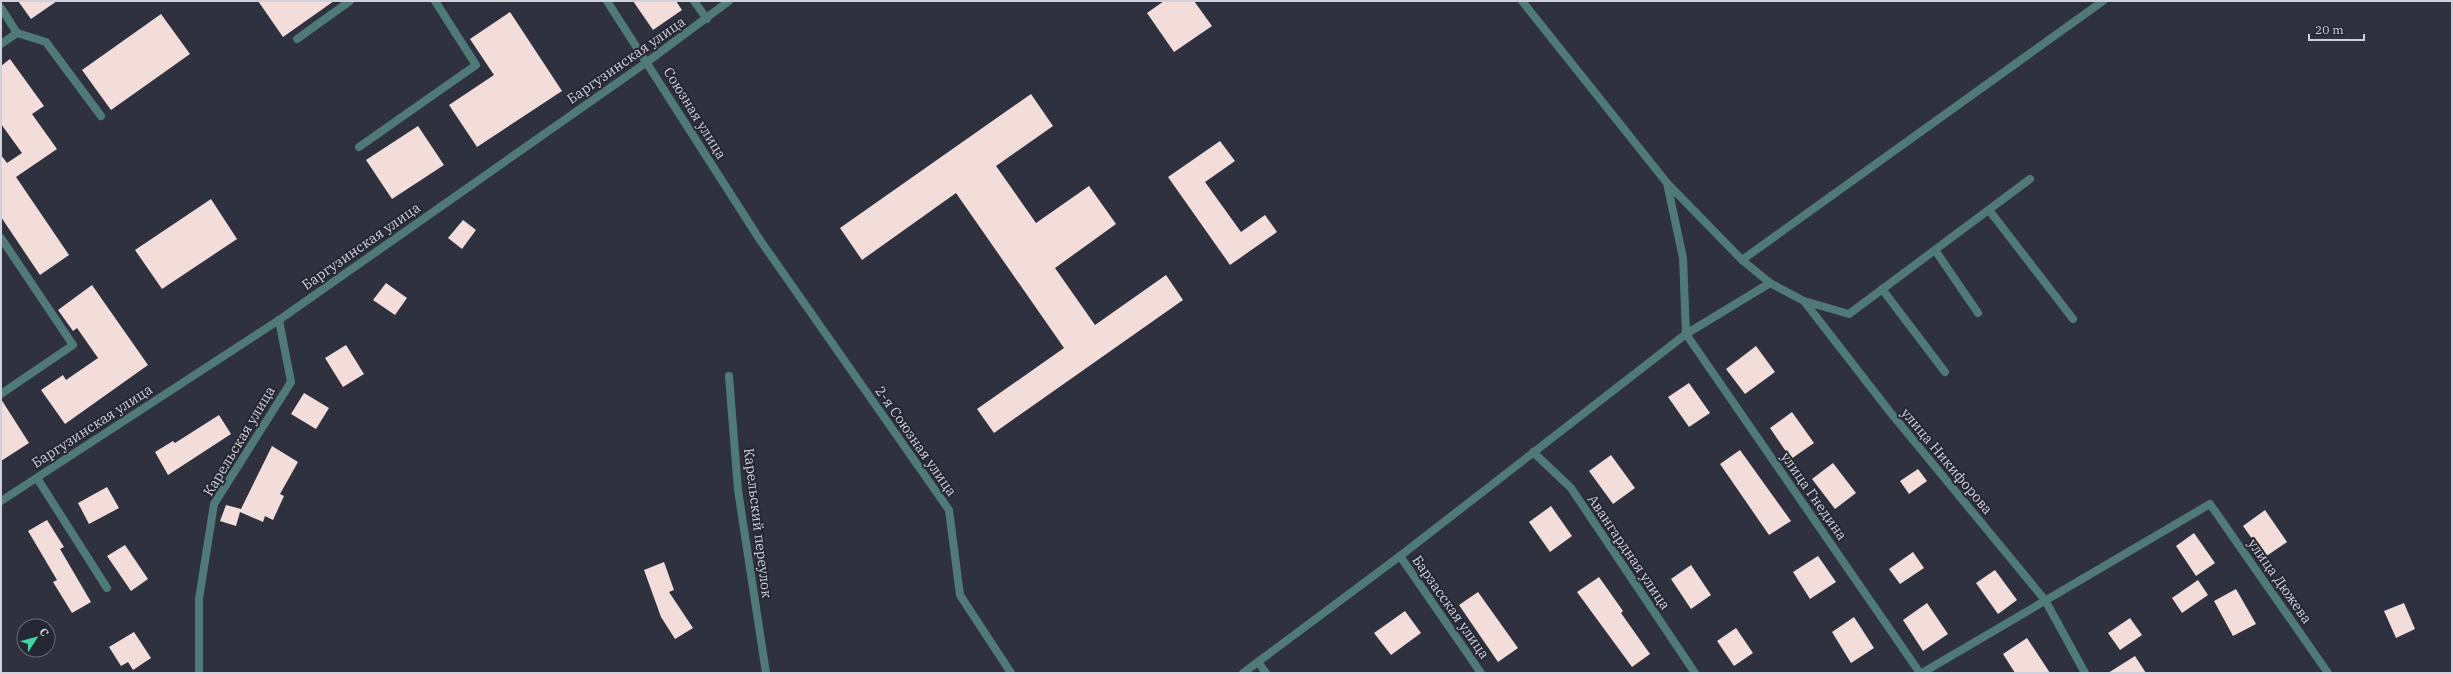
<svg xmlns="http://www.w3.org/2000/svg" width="2453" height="674" font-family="'IBM Plex Serif',serif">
	<rect width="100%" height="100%" fill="#2f313f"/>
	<!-- building -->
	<g fill="#f3dddb">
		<path d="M18,1H57L31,19Z"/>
		<path d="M258,1H334L283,37Z"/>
		<path d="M633,1H676L682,10L653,30Z"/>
		<path d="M1164,1H1194L1212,26L1174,52L1147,13Z"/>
		<path d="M510,12L562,91L477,147L449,105L494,75L470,39Z"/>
		<path d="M161,14L190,54L111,110L82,70Z"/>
		<path d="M10,59L44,106L32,114L57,149L16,177L69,255L40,275L1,217V155L7,163L22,153L1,124V66Z"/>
		<path d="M1031,94L1053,126L996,166L1036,223L1089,186L1116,224L1055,268L1095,325L1166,275L1183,300L994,433L977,409L1064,348L956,193L862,260L840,228Z"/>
		<path d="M418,126L444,165L392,199L366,160Z"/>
		<path d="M1220,141L1235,161L1205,182L1241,232L1265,215L1277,232L1230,265L1168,177Z"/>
		<path d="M211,199L237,239L162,289L135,250Z"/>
		<path d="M463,220L476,230L462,249L448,238Z"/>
		<path d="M386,283L407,298L395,315L373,300Z"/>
		<path d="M92,285L148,365L65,424L41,390L63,375L66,380L98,358L77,328L73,331L58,310Z"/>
		<path d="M346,345L364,374L343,387L325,358Z"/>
		<path d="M1756,346L1775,372L1745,394L1726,369Z"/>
		<path d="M1689,383L1710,413L1689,427L1668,397Z"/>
		<path d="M304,393L329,408L316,429L291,414Z"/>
		<path d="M1,399L29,443L1,461Z"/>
		<path d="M1792,412L1814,443L1791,459L1770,428Z"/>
		<path d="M219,415L231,434L168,475L155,452L173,441L175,443Z"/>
		<path d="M272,446L298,462L280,494L284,496L273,520L265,516L263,522L240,512L236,526L220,521L226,505L241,509Z"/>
		<path d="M1740,450L1791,521L1769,535L1720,464Z"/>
		<path d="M1611,455L1635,488L1613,504L1589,471Z"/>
		<path d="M1833,463L1856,493L1835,509L1812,479Z"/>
		<path d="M1918,469L1927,481L1909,494L1900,481Z"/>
		<path d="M107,487L119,508L89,524L78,503Z"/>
		<path d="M1551,506L1572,536L1550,552L1529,522Z"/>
		<path d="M2265,510L2287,542L2265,557L2243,526Z"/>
		<path d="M47,520L64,547L60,549L91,602L72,613L53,582L57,580L28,531Z"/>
		<path d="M2194,533L2215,563L2196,576L2176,546Z"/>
		<path d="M125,545L148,579L131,591L107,556Z"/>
		<path d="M1913,552L1924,568L1900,584L1889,569Z"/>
		<path d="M1818,556L1836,582L1810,599L1793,572Z"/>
		<path d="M664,562L674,590L669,592L693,628L675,639L661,617L644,570Z"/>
		<path d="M1691,565L1711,595L1691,609L1671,579Z"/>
		<path d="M1995,570L2017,600L1998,614L1976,583Z"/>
		<path d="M1599,577L1623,611L1621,613L1650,654L1632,667L1577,592Z"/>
		<path d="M2198,580L2208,595L2182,613L2172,598Z"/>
		<path d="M2236,589L2256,624L2233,636L2214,601Z"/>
		<path d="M1478,592L1518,648L1498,662L1459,605Z"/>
		<path d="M1927,603L1948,634L1923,651L1903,620Z"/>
		<path d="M2404,603L2415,629L2396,638L2384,611Z"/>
		<path d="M1405,611L1421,633L1391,655L1374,633Z"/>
		<path d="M1854,617L1874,648L1851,663L1832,632Z"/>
		<path d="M2130,618L2142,635L2120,650L2108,633Z"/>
		<path d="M1736,628L1753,653L1734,666L1717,641Z"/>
		<path d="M134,632L151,658L133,670L128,662L121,666L109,647Z"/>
		<path d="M2027,638L2050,673H2015L2003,654Z"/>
		<path d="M2135,656L2146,673H2108Z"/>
	</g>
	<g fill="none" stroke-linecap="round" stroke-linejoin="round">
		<!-- service -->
		<g stroke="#4f7a78" stroke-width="8">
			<path d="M694,1L707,19"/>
			<path d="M1,8L17,33L1,44"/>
			<path d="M17,33L46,42L101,116"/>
			<path d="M297,39L350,1"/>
			<path d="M359,147L476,65L435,1"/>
			<path d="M1989,210L2073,319"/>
			<path d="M1,238L73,345L1,394"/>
			<path d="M1935,250L1978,313"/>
			<path d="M1882,289L1945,372"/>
			<path d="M1804,301L1849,314L2030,179"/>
			<path d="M37,478L107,588"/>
		</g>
		<!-- minor -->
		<g stroke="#4f7a78" stroke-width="8">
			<path d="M607,1L760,240L949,510L960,595L1011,673"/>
			<path d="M1522,1L1667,183L1742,260L1770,283L1804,301L1890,412L2045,600L2085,673"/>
			<path d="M1667,183L1683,258L1686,334L1920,673"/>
			<path d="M1742,260L2103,1"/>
			<path d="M729,376L738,490L766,673"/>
			<path d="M1533,452L1571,488L1695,673"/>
			<path d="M1,501L279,320L647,62L729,1"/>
			<path d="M1400,556L1481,673"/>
			<path d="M1258,662L1266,673"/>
			<path d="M199,673V599L214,504L291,382L279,320"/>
			<path d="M1243,673L1400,556L1686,334L1770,283"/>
			<path d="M1922,673L2210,504L2328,673"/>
		</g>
	</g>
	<g text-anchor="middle" stroke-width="4" stroke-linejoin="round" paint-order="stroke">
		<!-- street labels -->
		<g font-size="14" fill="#d0d1da" stroke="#252734">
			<text transform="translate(626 60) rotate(-35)" y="5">Баргузинская улица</text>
			<text transform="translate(695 113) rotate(58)" y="5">Союзная улица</text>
			<text transform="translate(361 246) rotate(-35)" y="5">Баргузинская улица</text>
			<text transform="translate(92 426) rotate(-33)" y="5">Баргузинская улица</text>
			<text transform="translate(239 441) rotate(-59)" y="5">Карельская улица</text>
			<text transform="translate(916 441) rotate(55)" y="5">2-я Союзная улица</text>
			<text transform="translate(1947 461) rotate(50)" y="5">улица Никифорова</text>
			<text transform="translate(1814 496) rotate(55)" y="5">улица Гнедина</text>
			<text transform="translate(758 523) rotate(83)" y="5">Карельский переулок</text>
			<text transform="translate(1629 552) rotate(56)" y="5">Авангардная улица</text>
			<text transform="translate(2280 581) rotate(55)" y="5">улица Дюжева</text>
			<text transform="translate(1451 607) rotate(55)" y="5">Барзасская улица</text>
		</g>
	</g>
	<!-- border -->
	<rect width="2453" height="674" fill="none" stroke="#d0d1da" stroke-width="4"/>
	<!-- north arrow -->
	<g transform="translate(36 638) rotate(54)"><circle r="19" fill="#252734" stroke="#696b76"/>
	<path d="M0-3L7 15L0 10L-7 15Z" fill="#42d4a1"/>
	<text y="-6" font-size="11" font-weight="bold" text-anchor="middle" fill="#d0d1da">С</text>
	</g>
	<!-- scale -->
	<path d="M2309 34v6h55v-6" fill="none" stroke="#d0d1da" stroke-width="2"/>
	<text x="2315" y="34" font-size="12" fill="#d0d1da" stroke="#252734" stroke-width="3" paint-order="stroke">20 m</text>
</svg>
